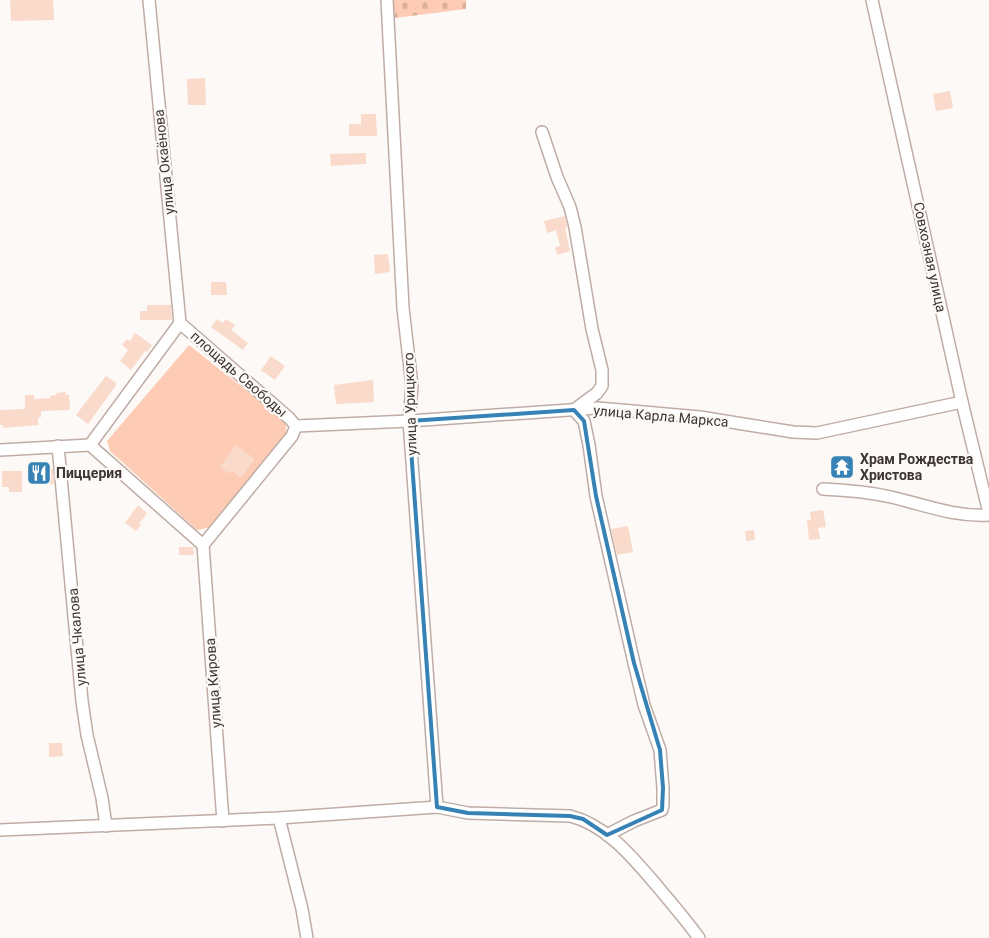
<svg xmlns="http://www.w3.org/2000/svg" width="989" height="938" font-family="Roboto,sans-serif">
	<defs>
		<pattern id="cemetery-stones" width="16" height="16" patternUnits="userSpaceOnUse" patternTransform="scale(1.25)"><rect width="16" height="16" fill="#feccb4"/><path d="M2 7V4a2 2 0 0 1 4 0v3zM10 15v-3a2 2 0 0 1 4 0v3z" fill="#dbb09b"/></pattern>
	</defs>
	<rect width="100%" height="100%" fill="#fcf9f7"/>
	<!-- cemetery -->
	<path fill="url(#cemetery-stones)" d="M393,0H466V9L395,18Z"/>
	<!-- park -->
	<path fill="#feccb4" d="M189,345L285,421L287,435L211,527L197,530L110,451L107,441Z"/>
	<!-- building -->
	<g fill="#fadacb">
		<path d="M10,0H53L54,20L11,21Z"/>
		<path d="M205,78L206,105H188L187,79Z"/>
		<path d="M950,91L953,108L936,111L933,94Z"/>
		<path d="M361,114H376L377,136H349V124H361Z"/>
		<path d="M366,153V164L331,166L330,154Z"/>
		<path d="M565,216L567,228H565L570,251L557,255L555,247L560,246L556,230L547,233L544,221Z"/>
		<path d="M388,254L390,272L375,274L374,255Z"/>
		<path d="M211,282H226L227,295H211Z"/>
		<path d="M147,305H171L172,320H140V311H147Z"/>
		<path d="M217,319L223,323L226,319L235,325L231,330L248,343L243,350L211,327Z"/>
		<path d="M135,333L152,345L147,352L145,351L131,370L120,361L128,350L122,345L127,339L130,341Z"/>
		<path d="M271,356L285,366L275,380L261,370Z"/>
		<path d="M106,376L117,384L88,424L76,415Z"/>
		<path d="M373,380L374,402L336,404L334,385Z"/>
		<path d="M66,392V395H69L70,410L41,411V417L38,418V425L3,428V425H0V410L25,409V395H34V399L50,398V396L56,395V393Z"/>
		<path d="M236,445L255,459L241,478L232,471L230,474L220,467Z"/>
		<path d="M36,468H50V469H53L54,484H37Z"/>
		<path d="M2,471H22V492H9V487H2Z"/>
		<path d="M138,505L147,513L139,524L141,525L136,531L125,523Z"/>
		<path d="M823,510L826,527L818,528L820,539L809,540L807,520H811L810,512Z"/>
		<path d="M628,526L633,552L617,555L611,529Z"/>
		<path d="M754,530L755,540L746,541L745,531Z"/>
		<path d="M179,547H193L194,555H179Z"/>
		<path d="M49,743H62L63,756L49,757Z"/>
	</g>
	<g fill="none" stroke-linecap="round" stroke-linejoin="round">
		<defs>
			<g id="minor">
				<path d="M149,0L180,323"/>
				<path d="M387,0L403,308L412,386L409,421L437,807"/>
				<path d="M872,0L962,402L989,513"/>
				<path d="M542,132L557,177L570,207L575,227L592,329L602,370V386L597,393L574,410L584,421L589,445L596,496L634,663L644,705L660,750L663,788V805L662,810L634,821L607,835"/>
				<path d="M296,426L409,421L598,408L700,417L793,432L817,433L962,402"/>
				<path d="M90,445L180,323L289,418L296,426L292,436L203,545"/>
				<path d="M90,445L203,545"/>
				<path d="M58,446L82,701L87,735L102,798L106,826"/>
				<path d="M0,450L90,445"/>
				<path d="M823,489C846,490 869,492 891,497C925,505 954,517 989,515"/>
				<path d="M203,545L223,821"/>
				<path d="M279,818L302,909L307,938"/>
				<path d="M0,830L279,818L437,807L468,813L570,816C607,825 634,859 658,887C672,904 686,920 699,938"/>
			</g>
		</defs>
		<!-- minor casing -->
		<use href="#minor" stroke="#bfada5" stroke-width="14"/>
		<!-- minor -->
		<use href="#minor" stroke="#fff" stroke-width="11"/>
	</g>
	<!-- marked area -->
	<path fill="none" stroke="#3682b5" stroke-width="4" stroke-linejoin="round" d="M574,410L584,421L596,496L634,663L660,750L663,788L662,810L607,835L583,819L570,816L468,813L437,807L409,421Z"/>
	<!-- icons -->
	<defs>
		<symbol id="temple-square" viewBox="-11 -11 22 22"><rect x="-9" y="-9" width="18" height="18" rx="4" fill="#3682b5" stroke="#fcf9f7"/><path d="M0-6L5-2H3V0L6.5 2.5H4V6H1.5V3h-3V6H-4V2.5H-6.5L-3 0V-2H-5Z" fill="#fff"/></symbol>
		<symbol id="restaurant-square" viewBox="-11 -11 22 22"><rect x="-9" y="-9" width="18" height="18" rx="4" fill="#3682b5" stroke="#fcf9f7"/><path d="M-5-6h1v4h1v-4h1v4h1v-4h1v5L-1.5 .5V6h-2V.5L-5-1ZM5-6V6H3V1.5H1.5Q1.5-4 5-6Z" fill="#fff"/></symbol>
	</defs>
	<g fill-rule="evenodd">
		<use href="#temple-square" x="828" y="453" width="28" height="28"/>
		<use href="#restaurant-square" x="25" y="459" width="28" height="28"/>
	</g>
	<g text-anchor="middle" stroke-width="4.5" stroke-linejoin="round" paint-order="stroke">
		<!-- street labels -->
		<g font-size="14" fill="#3d3633" stroke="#fcf9f7">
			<text transform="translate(164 162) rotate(-96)" y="5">улица Окаёнова</text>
			<text transform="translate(930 257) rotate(78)" y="5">Совхозная улица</text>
			<text transform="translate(239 374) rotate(41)" y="5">площадь Свободы</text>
			<text transform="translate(410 404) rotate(-92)" y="5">улица Урицкого</text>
			<text transform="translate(661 416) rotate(5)" y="5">улица Карла Маркса</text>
			<text transform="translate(77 637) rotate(-95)" y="5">улица Чкалова</text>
			<text transform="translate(213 683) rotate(-94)" y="5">улица Кирова</text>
		</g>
		<!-- poi labels -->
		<g font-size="14" font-weight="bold" fill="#3d3633" stroke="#fcf9f7" text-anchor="start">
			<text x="860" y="464">Храм Рождества<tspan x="860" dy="16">Христова</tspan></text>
			<text x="56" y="478">Пиццерия</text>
		</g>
	</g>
</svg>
